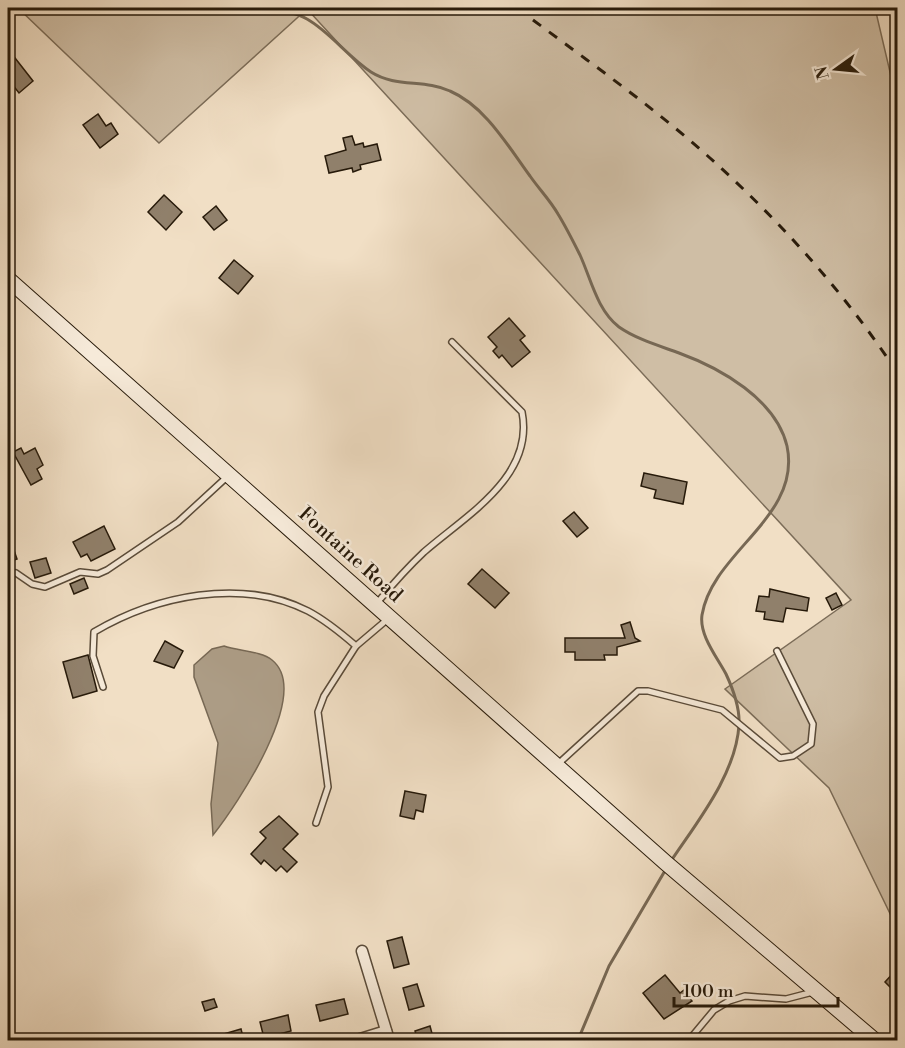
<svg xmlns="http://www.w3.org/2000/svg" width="905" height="1048" font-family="'Libre Bodoni',serif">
	<rect width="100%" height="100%" fill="#f1dfc5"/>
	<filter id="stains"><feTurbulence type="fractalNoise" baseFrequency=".00333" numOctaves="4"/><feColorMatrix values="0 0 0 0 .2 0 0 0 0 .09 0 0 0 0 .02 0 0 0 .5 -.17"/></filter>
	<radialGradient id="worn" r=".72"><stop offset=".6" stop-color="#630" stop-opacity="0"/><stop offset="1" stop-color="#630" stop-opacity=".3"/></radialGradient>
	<!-- green -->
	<path fill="#cfbea5" stroke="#7b6c58" stroke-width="1.5" d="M18,8H875L898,106L897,928L829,788L725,689L851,600L307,9L159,143Z"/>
	<!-- water -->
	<path fill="#ac9c85" stroke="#776854" stroke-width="1.5" d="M224,646C238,651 261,651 272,660C313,693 236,806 213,835L211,804L218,743L194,677V665L212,649Z"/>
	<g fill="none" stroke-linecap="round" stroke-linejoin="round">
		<!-- stream -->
		<g stroke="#776854" stroke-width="3">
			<path d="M274,8C285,12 297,13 307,19C330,32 348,57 371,72C396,88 424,79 450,91C485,106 508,146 530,176C539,189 550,200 558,214C566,227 573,241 580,255C591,279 597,310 619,327C636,339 660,346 679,353C720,368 776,399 787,446C802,517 712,552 702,615C699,635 717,657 726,674C733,689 740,709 739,725C736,774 697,822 671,861"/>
			<path d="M578,1040L609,966L666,869"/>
		</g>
	</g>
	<!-- building -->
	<g fill="#90806b" stroke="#271a0a" stroke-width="1.5">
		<path d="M8,49L33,81L19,93L8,79Z"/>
		<path d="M98,114L106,126L111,123L118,134L100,148L83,125Z"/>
		<path d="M352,136L355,145L363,143L364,147L377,144L381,160L360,165L361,169L353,172L352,168L329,173L325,156L346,150L343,138Z"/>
		<path d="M164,195L182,212L166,230L148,212Z"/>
		<path d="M216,206L227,220L214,230L203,217Z"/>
		<path d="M234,260L253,276L238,294L219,278Z"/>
		<path d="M509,318L525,336L520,340L530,352L512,367L502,355L499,358L493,351L497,347L488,337Z"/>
		<path d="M21,448L24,454L35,448L43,465L37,469L42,479L31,485L13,452Z"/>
		<path d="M644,473L687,482L683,504L654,498L656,490L641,486Z"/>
		<path d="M574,512L588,528L577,537L563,521Z"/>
		<path d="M104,526L115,549L91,561L87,554L81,557L73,542Z"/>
		<path d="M9,536L17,559L8,562V537Z"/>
		<path d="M46,558L51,573L35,578L30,562Z"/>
		<path d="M482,569L509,593L495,608L468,584Z"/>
		<path d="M84,578L88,588L74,594L70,584Z"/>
		<path d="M770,589L809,598L807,611L786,608L783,622L764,619L765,612L756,611L759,596L769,597Z"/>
		<path d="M836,593L842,605L832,610L826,598Z"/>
		<path d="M630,622L635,638L640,641L617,647V655H604L605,660H575V652H565V638H625L621,625Z"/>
		<path d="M165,641L183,651L174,668L154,661Z"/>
		<path d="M88,655L97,691L73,698L63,662Z"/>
		<path d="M405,791L426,795L423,812L416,810L414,819L400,816Z"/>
		<path d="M279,816L298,834L283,849L297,862L287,872L281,866L276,871L264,860L261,864L251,854L266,838L260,832Z"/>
		<path d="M402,937L409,964L394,968L387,941Z"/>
		<path d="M897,969V994L885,982Z"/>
		<path d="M665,975L680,993L684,990L692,1001L664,1019L643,993Z"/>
		<path d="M417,984L424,1006L409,1010L403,988Z"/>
		<path d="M214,999L217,1007L205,1011L202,1002Z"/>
		<path d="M344,999L348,1014L320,1021L316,1005Z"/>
		<path d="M288,1015L291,1031L264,1038L260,1022Z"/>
		<path d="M430,1026L434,1041H418L415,1031Z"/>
		<path d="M241,1029L244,1041H211L210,1038Z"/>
	</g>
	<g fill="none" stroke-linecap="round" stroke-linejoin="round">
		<defs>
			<g id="lane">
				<path d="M16,573L32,584L45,587L80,572L98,574L107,570L178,522L228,476"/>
				<path d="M377,603C392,585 407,568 424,552C465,516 535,477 522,412L452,342"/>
				<path d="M103,687L93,656L94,632C155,596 241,577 308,611C325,620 341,633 356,646L389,618"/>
				<path d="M558,764L638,691H648L722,710L780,758L793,756L811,744L813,724L777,651"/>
				<path d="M316,823L328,787L318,712L324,696L356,646"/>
				<path d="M689,1040L714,1010L729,1001L745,996L786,999L813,992"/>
			</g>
			<g id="street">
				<path d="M362,951L389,1040"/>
				<path d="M357,1040L386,1031"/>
			</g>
			<path id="secondary" d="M8,279L666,863L874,1040"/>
		</defs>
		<!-- lane casing -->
		<use href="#lane" stroke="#5a4b39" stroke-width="8"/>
		<!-- street casing -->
		<use href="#street" stroke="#5a4b39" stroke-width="13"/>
		<!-- secondary casing -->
		<use href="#secondary" stroke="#271a0a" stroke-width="17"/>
		<!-- lane -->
		<use href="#lane" stroke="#f6ead9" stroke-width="5"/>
		<!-- street -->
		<use href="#street" stroke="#f6ead9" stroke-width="10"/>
		<!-- secondary -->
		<use href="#secondary" stroke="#f6ead9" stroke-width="15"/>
		<!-- rail -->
		<path stroke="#271a0a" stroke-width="3" stroke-dasharray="10 10" stroke-linecap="butt" d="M517,8C582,57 650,104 710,158C781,222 846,294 898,374"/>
	</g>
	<g text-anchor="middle" stroke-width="5" stroke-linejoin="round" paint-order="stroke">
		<!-- street labels -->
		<g font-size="20" fill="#271a0a" stroke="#f6ead9">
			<text transform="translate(351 554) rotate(42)" y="7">Fontaine Road</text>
		</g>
	</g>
	<!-- margin -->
	<rect width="905" height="1048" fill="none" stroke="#f1dfc5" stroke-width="30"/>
	<rect x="9" y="9" width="887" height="1030" fill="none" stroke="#271a0a" stroke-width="3"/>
	<rect x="15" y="15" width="875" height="1018" fill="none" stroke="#271a0a" stroke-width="1.5"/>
	<!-- north arrow -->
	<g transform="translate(836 69) rotate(255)" stroke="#f6ead9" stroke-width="4.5" paint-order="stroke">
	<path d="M0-4.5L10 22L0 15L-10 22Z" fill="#271a0a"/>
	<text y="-9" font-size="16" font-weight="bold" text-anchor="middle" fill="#271a0a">N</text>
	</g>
	<!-- scale -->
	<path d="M674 997v9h164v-9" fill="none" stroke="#271a0a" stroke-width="3"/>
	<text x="683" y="997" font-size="18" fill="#271a0a" stroke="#f6ead9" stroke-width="4.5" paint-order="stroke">100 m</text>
	<rect width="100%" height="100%" filter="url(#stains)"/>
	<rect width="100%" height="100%" fill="url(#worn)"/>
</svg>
